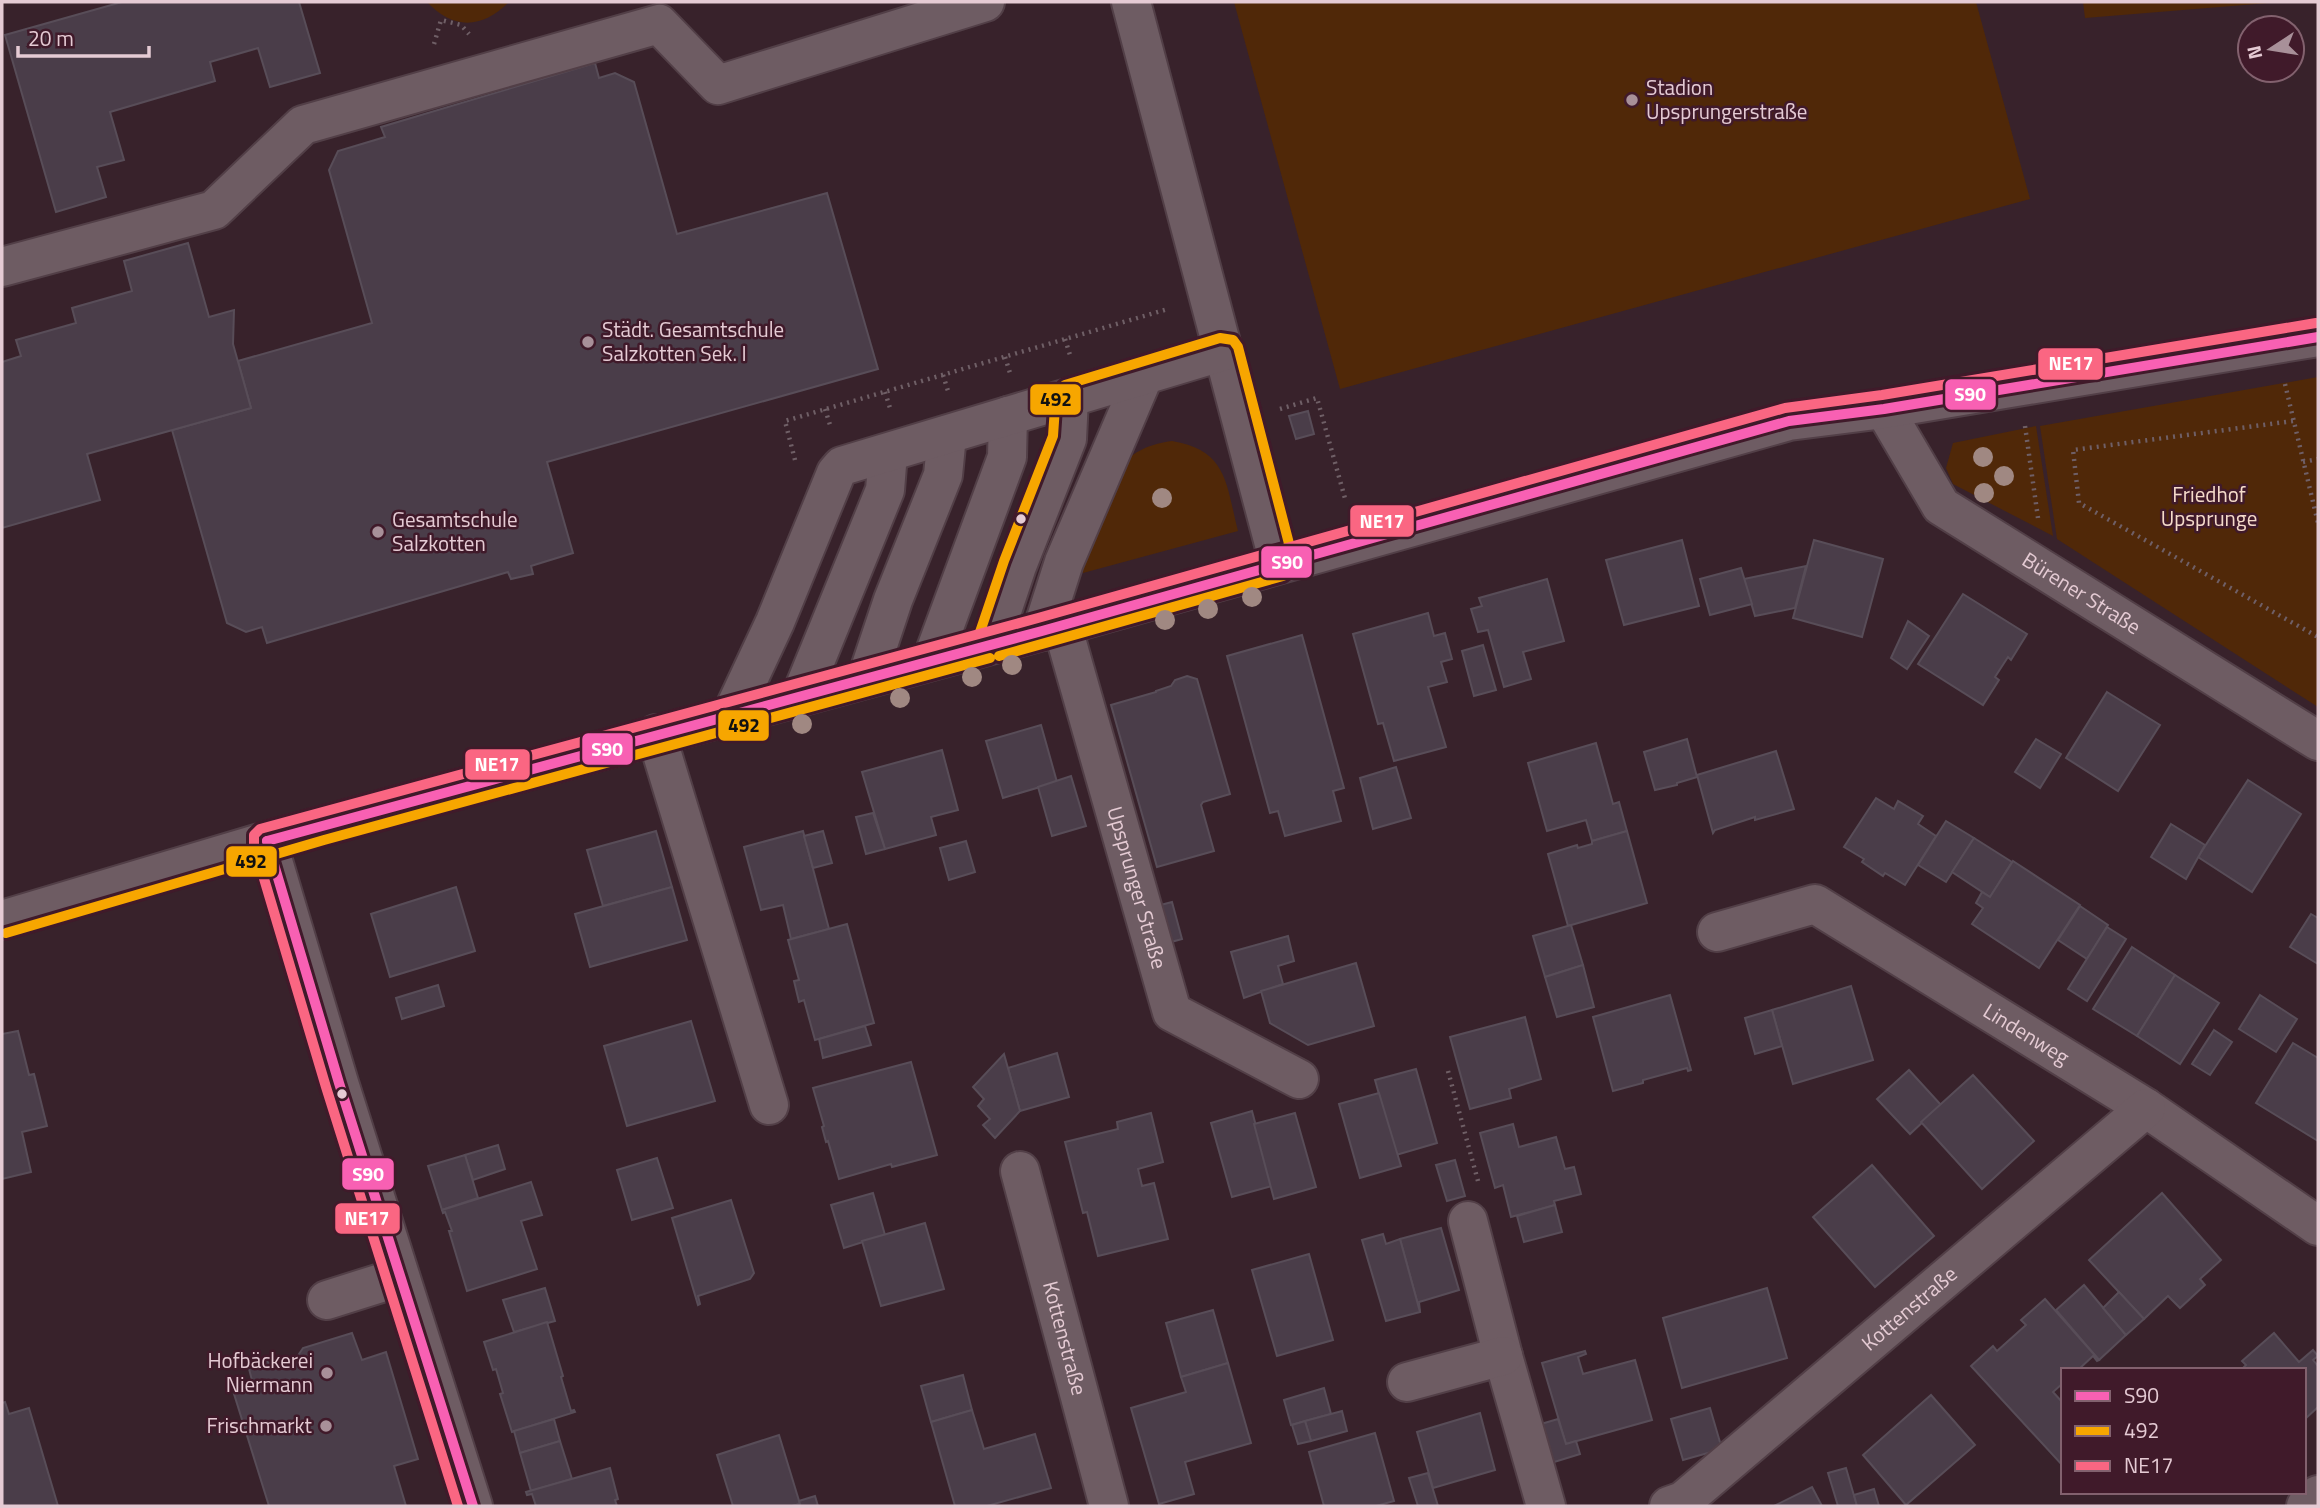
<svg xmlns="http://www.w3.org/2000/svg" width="2320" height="1508" font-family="'Titillium Web',sans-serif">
	<rect width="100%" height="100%" fill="#38222b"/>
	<!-- green -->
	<g fill="#502808">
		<path d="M427,2H509C482,29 453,30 427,2Z"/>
		<path d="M1234,2H1976L2030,199L1340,389Z"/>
		<path d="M2083,2H2281L2085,18Z"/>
		<path d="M2318,377V707L2057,539L2040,426Z"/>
		<path d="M2036,426L2053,536L1953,484L1946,468L1953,443Z"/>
		<path d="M1172,441C1228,450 1226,485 1238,531L1083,573L1080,564L1122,464C1138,449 1151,444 1172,441Z"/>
	</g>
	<!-- building -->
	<g fill="#4a3d49" stroke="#584d58" stroke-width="2">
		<path d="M122,2H299L320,73L270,87L258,48L210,62L215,81L110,112L124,160L97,167L106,197L56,212L5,35Z"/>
		<path d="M595,63L599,78L615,73L634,82L677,234L827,193L878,369L547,462L573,553L531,566L533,574L511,579L508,572L267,643L262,627L246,632L227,623L172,430L251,408L238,361L372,323L329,170L338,151L385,137L381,127Z"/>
		<path d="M188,243L209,317L234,310L233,344L251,408L87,454L100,500L2,528V362L21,356L16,340L76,323L72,308L132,291L124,261Z"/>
		<path d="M1308,411L1314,434L1296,439L1289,416Z"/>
		<path d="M1682,540L1699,606L1624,625L1606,560Z"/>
		<path d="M1814,540L1883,559L1862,637L1793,618Z"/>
		<path d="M1806,566L1795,608L1755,616L1744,579Z"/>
		<path d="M1741,568L1752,604L1710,615L1700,579Z"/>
		<path d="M1547,579L1564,641L1523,652L1531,679L1504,687L1488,630L1478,632L1471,609L1482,606L1479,598Z"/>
		<path d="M1963,594L2027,634L2011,660L2008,657L1995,677L1999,680L1983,705L1918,664Z"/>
		<path d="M1428,613L1434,636L1445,633L1452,659L1441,662L1447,682L1428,687L1446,747L1394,761L1383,723L1378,724L1353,634Z"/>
		<path d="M1908,621L1929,636L1907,669L1891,658Z"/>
		<path d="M1302,635L1344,788L1333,791L1341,821L1285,836L1278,811L1270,813L1227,656Z"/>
		<path d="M1483,645L1496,690L1474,696L1462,651Z"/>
		<path d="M1187,676L1197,679L1230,794L1203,802L1201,805L1214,851L1157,867L1111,705L1156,692V691L1171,686L1175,680Z"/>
		<path d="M2107,692L2160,725L2118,791L2066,758Z"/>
		<path d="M1041,725L1057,782L1003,798L986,741Z"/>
		<path d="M1687,739L1697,777L1677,783V785L1655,790L1644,752Z"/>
		<path d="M2036,739L2061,754L2040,788L2015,772Z"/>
		<path d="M1596,743L1613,804L1619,802L1627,831L1592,841L1586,820L1547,831L1528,763Z"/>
		<path d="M942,750L958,810L931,817L936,835L885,849L862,772Z"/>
		<path d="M1776,751L1794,809L1755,820V817L1715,830L1713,833L1697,775Z"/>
		<path d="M1396,767L1411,818L1373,829L1360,778Z"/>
		<path d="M1071,776L1086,826L1052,836L1038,787Z"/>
		<path d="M2248,780L2301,814L2252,892L2198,857Z"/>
		<path d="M1876,798L1894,809L1898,801L1923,816L1918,824L1936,836L1905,885L1885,873L1883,876L1862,862L1864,859L1844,847Z"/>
		<path d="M873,813L885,849L866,854L856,817Z"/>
		<path d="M1946,821L1974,838L1946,882L1918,865Z"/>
		<path d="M2171,824L2205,845L2186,879L2151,857Z"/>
		<path d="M656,831L672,887L603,906L587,850Z"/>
		<path d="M803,831L829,929L791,939L783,905L761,910L744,847Z"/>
		<path d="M823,831L832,863L813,868L804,836Z"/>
		<path d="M1627,831L1647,903L1568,926L1548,854L1577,845L1578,848L1592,844V841Z"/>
		<path d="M1974,838L2012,862L1990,897L1952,872Z"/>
		<path d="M966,841L975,872L949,880L940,848Z"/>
		<path d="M2013,861L2080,905L2039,968L1972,924L1983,908L1976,903L1982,892L1990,897Z"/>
		<path d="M456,887L475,951L390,977L371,914Z"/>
		<path d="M672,887L687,940L590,967L575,914Z"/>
		<path d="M1172,902L1182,939L1164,944L1153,907Z"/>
		<path d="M2080,906L2108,925L2087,959L2058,940Z"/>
		<path d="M2311,914L2318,918V964L2290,947Z"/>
		<path d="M847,924L874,1023L815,1040L804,1000L799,1002L794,981L799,980L788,940Z"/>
		<path d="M1571,925L1583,965L1545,977L1533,936Z"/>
		<path d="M2107,927L2126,939L2087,1001L2068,989Z"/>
		<path d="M1288,936L1294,961L1278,966L1283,984L1244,998L1231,952Z"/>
		<path d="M2132,947L2175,975L2137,1036L2093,1009Z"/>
		<path d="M1356,963L1374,1026L1308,1045L1270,1023L1261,991Z"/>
		<path d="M1583,965L1594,1007L1557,1017L1545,977Z"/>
		<path d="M2175,975L2219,1003L2180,1064L2137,1036Z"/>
		<path d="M438,985L444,1006L402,1019L396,998Z"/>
		<path d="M1851,986L1873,1060L1793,1084L1772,1010Z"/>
		<path d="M1670,995L1691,1070L1688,1071L1687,1068L1643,1080V1083L1613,1091L1593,1017Z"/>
		<path d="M2260,995L2297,1019L2276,1052L2239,1029Z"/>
		<path d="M1772,1010L1782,1046L1755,1054L1745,1018Z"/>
		<path d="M1525,1017L1541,1079L1509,1089L1511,1098L1470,1109L1450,1037Z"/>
		<path d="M691,1021L715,1101L627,1126L604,1046Z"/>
		<path d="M865,1026L871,1045L823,1058L819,1039Z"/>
		<path d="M2214,1030L2232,1042L2210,1075L2192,1064Z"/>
		<path d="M18,1031L29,1075L34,1074L47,1126L22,1132L31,1172L2,1179V1034Z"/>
		<path d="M2293,1043L2318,1058V1141L2256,1103Z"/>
		<path d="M1057,1053L1069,1097L1020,1111L1008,1068Z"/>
		<path d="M1004,1054L1020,1111L995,1138L983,1125L990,1119L978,1106L984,1099L973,1087Z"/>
		<path d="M911,1062L937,1155L892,1167L891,1164L839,1179L828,1141L826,1142L822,1127L824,1126L813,1088Z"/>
		<path d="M1416,1069L1437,1143L1396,1155L1375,1080Z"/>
		<path d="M1909,1070L1941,1105L1910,1134L1877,1099Z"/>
		<path d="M1973,1075L2034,1141L1982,1189L1921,1122Z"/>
		<path d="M1379,1093L1401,1166L1360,1178L1339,1104Z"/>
		<path d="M1252,1111L1272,1186L1232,1197L1211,1123Z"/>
		<path d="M1151,1113L1163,1162L1138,1169L1142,1186L1154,1183L1168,1239L1098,1256L1087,1212L1083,1213L1065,1142L1118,1129L1117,1122Z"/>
		<path d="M1295,1113L1316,1187L1274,1199L1254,1124Z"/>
		<path d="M1513,1124L1519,1147L1556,1137L1565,1169L1574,1167L1581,1194L1554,1201L1555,1205L1511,1217L1503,1185L1495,1188L1480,1133Z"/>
		<path d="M498,1145L505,1169L473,1180L465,1155Z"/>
		<path d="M465,1155L478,1198L442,1210L428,1166Z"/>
		<path d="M657,1158L673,1208L632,1220L617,1170Z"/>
		<path d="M1455,1160L1465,1196L1447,1201L1436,1165Z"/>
		<path d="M1872,1165L1934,1236L1875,1287L1813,1217Z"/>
		<path d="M531,1182L542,1215L521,1221L537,1269L467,1291L449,1231H452L445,1212L443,1213L442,1210Z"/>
		<path d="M873,1193L885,1235L844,1248L831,1205Z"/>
		<path d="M2162,1193L2221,1260L2200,1279L2205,1285L2180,1308L2168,1296L2144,1319L2089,1260Z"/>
		<path d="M731,1200L754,1273L750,1279L698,1296L700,1304L698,1305L672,1218Z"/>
		<path d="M1555,1205L1562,1232L1524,1242L1517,1216Z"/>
		<path d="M925,1223L944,1289L881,1306L862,1241Z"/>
		<path d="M1441,1228L1459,1290L1419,1302L1420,1312L1400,1239Z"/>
		<path d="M1383,1234L1386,1244L1400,1239L1420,1312L1386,1321L1362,1240Z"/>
		<path d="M1309,1254L1333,1340L1277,1356L1252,1270Z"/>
		<path d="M2084,1285L2126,1335L2099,1360L2056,1310Z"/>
		<path d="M545,1288L555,1321L514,1332L503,1300Z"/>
		<path d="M1767,1288L1787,1358L1682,1388L1663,1318Z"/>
		<path d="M2119,1292L2144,1319L2126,1335L2103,1308Z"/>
		<path d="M2045,1299L2099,1360L2097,1361L2093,1356L2078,1370H2063V1383L2053,1392L2063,1403V1466L1971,1366L1993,1346L1997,1351L2026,1325L2021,1320Z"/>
		<path d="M1213,1310L1228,1363L1181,1377L1166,1323Z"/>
		<path d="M547,1322L563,1376L561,1377L571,1411L574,1410L575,1412L512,1432L500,1394L503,1393L496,1369L493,1370L484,1342Z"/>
		<path d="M352,1333L362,1360L386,1352L418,1459L394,1466L406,1506H269L234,1394L254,1388L248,1365L264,1360L273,1365L297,1357L303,1348Z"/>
		<path d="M2274,1333L2299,1362L2313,1350L2318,1356L2313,1360L2318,1366V1407L2304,1420V1370H2241L2246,1365L2242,1361Z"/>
		<path d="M1585,1351L1586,1354L1578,1357L1583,1374L1635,1360L1652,1420L1566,1444L1542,1363Z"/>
		<path d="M1228,1363L1251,1443L1185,1462L1194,1494L1159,1504L1131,1408L1186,1392L1181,1377Z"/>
		<path d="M963,1375L972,1410L931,1422L921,1386Z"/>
		<path d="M1324,1388L1331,1414L1291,1425L1284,1400Z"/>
		<path d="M1931,1395L1975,1445L1906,1505L1863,1455Z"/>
		<path d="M5,1402L9,1414L29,1408L58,1506H2V1403Z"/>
		<path d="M1710,1408L1722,1449L1683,1460L1671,1419Z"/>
		<path d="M972,1410L984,1449L1035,1434L1051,1488L987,1506H955L931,1422Z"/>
		<path d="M1342,1411L1347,1431L1311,1441L1305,1421Z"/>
		<path d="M1480,1413L1495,1470L1433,1488L1417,1432Z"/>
		<path d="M554,1419L560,1441L520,1453L514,1431Z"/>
		<path d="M1558,1419L1566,1444L1576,1441L1580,1454L1551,1463L1541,1424Z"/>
		<path d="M1305,1421L1311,1441L1298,1444L1292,1425Z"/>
		<path d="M1375,1433L1394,1501L1376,1506H1324L1309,1452Z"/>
		<path d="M779,1435L800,1504L792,1506H733L717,1455Z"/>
		<path d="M560,1441L572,1479L531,1491L520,1453Z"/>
		<path d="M610,1468L618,1499L615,1500L617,1506H536L532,1494L527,1495L526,1492Z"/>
		<path d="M1846,1468L1857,1506H1838L1828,1473Z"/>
		<path d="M1428,1473L1438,1506H1418L1409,1478Z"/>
		<path d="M1812,1487L1822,1506H1774Z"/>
		<path d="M1874,1489L1879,1506H1857L1854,1495Z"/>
		<path d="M815,1496L818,1506H792L800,1504L799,1501Z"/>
	</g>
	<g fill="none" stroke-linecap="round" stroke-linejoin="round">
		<defs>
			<g id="minor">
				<path d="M1131,2L1279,563"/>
				<path d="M2,267L214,210L303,125L659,24L718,85L985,2"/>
				<path id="s1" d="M1884,409L1941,506L2318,741"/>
				<path id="s2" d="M1062,625L1172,1012L1299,1079"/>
				<path d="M1042,631L1064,562L1144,375"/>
				<path d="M991,644L1017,566L1067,439L1069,398"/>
				<path d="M932,660L1007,457L1008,416"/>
				<path d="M867,678L893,600L943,475L947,435"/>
				<path d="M801,696L885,490L888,453"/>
				<path d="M732,714L775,622L836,473L842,466L1224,351"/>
				<path d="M656,734L769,1105"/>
				<path d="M267,841L339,1083L473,1506"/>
				<path d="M2,920L267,841L1042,631L1789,421L1884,409L2318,337"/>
				<path id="s3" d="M1717,932L1815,904L2146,1108L2318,1226"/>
				<path id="s4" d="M1020,1171L1109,1506"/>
				<path d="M1468,1221L1503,1356L1546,1506"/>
				<path d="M327,1300L400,1277"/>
				<path d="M1407,1382L1503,1356"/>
				<path id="s5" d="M1669,1506L1683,1501L2146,1108"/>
				<path d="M2306,1506L2318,1495"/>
			</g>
		</defs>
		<!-- minor casing -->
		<use href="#minor" stroke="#523f47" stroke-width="42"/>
		<!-- path -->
		<g stroke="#6f5f66" stroke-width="4.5" stroke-dasharray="2 5" stroke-linecap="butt">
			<path d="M434,44L441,20L461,25L469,34"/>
			<path d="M1065,339L1070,355"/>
			<path d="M1005,357L1010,373"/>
			<path d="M943,375L948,391"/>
			<path d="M2285,384L2318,523"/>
			<path d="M885,392L890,408"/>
			<path d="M825,409L831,428"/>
			<path d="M1280,409L1317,398L1346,502"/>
			<path d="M2293,421L2073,450L2079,503L2318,637"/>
			<path d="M2025,426L2038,518"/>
			<path d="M795,460L785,421L1168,309"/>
			<path d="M2303,462L2318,459"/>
			<path d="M1448,1071L1478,1181"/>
		</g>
		<!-- minor -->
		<use href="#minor" stroke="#6e5c63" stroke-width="38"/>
		<defs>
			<g id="bus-1">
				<path d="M267,841L1042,631L1789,421L1884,409L2318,337"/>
				<path d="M267,841L339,1083L473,1506"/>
			</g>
			<g id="bus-2">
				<path d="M980,632L1004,561L1053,436L1056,393L1065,385L1220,338L1233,340L1238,347L1293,559L1290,571L1283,576L999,656"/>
				<path d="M6,933L324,840L990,658"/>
			</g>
			<path id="bus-3" d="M458,1506L326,1087L254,845V835L260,829L1038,618L1785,408L1882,395L2316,323"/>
		</defs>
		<!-- bus-1 casing -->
		<use href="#bus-1" stroke="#401a2a" stroke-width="16"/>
		<!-- bus-2 casing -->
		<use href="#bus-2" stroke="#401a2a" stroke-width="16"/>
		<!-- bus-3 casing -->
		<use href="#bus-3" stroke="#401a2a" stroke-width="16"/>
		<!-- bus-1 -->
		<use href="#bus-1" stroke="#f860b3" stroke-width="10"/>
		<!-- bus-2 -->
		<use href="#bus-2" stroke="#f7a600" stroke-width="10"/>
		<!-- bus-3 -->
		<use href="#bus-3" stroke="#fa6682" stroke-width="10"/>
	</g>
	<!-- trees -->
	<g fill="#a08882">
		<circle cx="1983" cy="457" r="10"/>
		<circle cx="2004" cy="476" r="10"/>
		<circle cx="1984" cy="493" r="10"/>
		<circle cx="1162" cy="498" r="10"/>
		<circle cx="1252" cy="597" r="10"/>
		<circle cx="1208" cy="609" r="10"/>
		<circle cx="1165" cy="620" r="10"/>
		<circle cx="1012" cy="665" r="10"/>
		<circle cx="972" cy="677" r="10"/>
		<circle cx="900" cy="698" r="10"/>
		<circle cx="802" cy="724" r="10"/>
	</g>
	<!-- markers -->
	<g fill="#a89099" stroke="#401a2a" stroke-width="2.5">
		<circle cx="1632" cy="100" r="7"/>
		<circle cx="588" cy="342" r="7"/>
		<circle cx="378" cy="532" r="7"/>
		<circle cx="327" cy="1373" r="7"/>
		<circle cx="326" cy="1426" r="7"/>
	</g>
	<g fill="#e5cbd4" stroke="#401a2a" stroke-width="2.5">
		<circle cx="1021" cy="519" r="6"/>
		<circle cx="342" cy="1094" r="6"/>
	</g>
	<g text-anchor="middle" stroke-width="5" stroke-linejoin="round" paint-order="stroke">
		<!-- poi labels -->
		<g font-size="21" fill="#e5cbd4" stroke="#401a2a" text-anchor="start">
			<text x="1646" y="95">Stadion<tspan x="1646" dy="24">Upsprungerstraße</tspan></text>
			<text x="602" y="337">Städt. Gesamtschule<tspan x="602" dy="24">Salzkotten Sek. I</tspan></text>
			<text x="392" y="527">Gesamtschule<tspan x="392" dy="24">Salzkotten</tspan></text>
			<text x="313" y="1368" text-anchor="end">Hofbäckerei<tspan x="313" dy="24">Niermann</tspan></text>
			<text x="312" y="1433" text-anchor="end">Frischmarkt</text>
		</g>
		<!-- park labels -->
		<g font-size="21" fill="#f5dbca" stroke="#401a2a">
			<text x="2209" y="502">Friedhof<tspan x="2209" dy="24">Upsprunge</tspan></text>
		</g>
		<!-- street labels -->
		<g font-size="21" fill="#e5cbd4" stroke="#401a2a">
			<text dy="7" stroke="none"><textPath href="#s1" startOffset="278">Bürener Straße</textPath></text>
			<text dy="7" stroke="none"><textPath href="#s2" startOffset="273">Upsprunger Straße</textPath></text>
			<text dy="7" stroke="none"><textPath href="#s3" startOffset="350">Lindenweg</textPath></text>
			<text dy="7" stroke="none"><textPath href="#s5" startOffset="312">Kottenstraße</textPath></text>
			<text dy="7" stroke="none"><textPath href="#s4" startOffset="173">Kottenstraße</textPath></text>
		</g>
	</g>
	<g stroke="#401a2a" stroke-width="2.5">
		<rect x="2037" y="347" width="67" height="34" rx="7" fill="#fa6682"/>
		<rect x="1944" y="378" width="53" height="33" rx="7" fill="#f860b3"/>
		<rect x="1029" y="383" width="53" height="33" rx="7" fill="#f7a600"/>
		<rect x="1349" y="504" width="66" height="34" rx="7" fill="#fa6682"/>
		<rect x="1260" y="545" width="53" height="34" rx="7" fill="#f860b3"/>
		<rect x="717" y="709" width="53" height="33" rx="7" fill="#f7a600"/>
		<rect x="581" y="732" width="53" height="34" rx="7" fill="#f860b3"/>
		<rect x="464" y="748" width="67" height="33" rx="7" fill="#fa6682"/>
		<rect x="225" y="845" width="53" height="33" rx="7" fill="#f7a600"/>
		<rect x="341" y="1157" width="54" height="34" rx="7" fill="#f860b3"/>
		<rect x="334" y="1202" width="67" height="33" rx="7" fill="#fa6682"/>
	</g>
	<g font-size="19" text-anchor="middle" font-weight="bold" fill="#fff">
		<text x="2071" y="370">NE17</text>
		<text x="1970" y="401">S90</text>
		<text x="1382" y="528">NE17</text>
		<text x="1287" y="569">S90</text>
		<text x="607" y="756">S90</text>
		<text x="497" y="771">NE17</text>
		<text x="368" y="1181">S90</text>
		<text x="367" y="1225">NE17</text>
	</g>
	<g font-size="19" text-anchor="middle" font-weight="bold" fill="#111">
		<text x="1056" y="406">492</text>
		<text x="744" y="732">492</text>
		<text x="251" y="868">492</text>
	</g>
	<!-- border -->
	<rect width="2320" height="1508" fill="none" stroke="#e5cbd4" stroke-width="7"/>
	<!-- legend -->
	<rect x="2061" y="1368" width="245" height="126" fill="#401a2a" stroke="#82616e" stroke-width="2"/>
	<rect x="2075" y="1391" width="35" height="10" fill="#f860b3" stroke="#82616e" stroke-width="2"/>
	<text x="2124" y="1403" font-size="21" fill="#e5cbd4">S90</text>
	<rect x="2075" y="1426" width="35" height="10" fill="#f7a600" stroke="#82616e" stroke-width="2"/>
	<text x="2124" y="1438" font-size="21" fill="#e5cbd4">492</text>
	<rect x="2075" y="1461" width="35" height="10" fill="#fa6682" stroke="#82616e" stroke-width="2"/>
	<text x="2124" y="1473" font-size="21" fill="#e5cbd4">NE17</text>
	<!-- north arrow -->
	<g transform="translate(2271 49) rotate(258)"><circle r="33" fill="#401a2a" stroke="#82616e" stroke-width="2"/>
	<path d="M0-5L12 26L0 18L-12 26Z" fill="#a89099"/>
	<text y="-10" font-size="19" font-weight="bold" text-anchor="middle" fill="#e5cbd4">N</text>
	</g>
	<!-- scale -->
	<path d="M18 46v10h131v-10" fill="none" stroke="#e5cbd4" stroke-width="3.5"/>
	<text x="28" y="46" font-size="21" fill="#e5cbd4" stroke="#401a2a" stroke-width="5" paint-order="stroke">20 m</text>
</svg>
